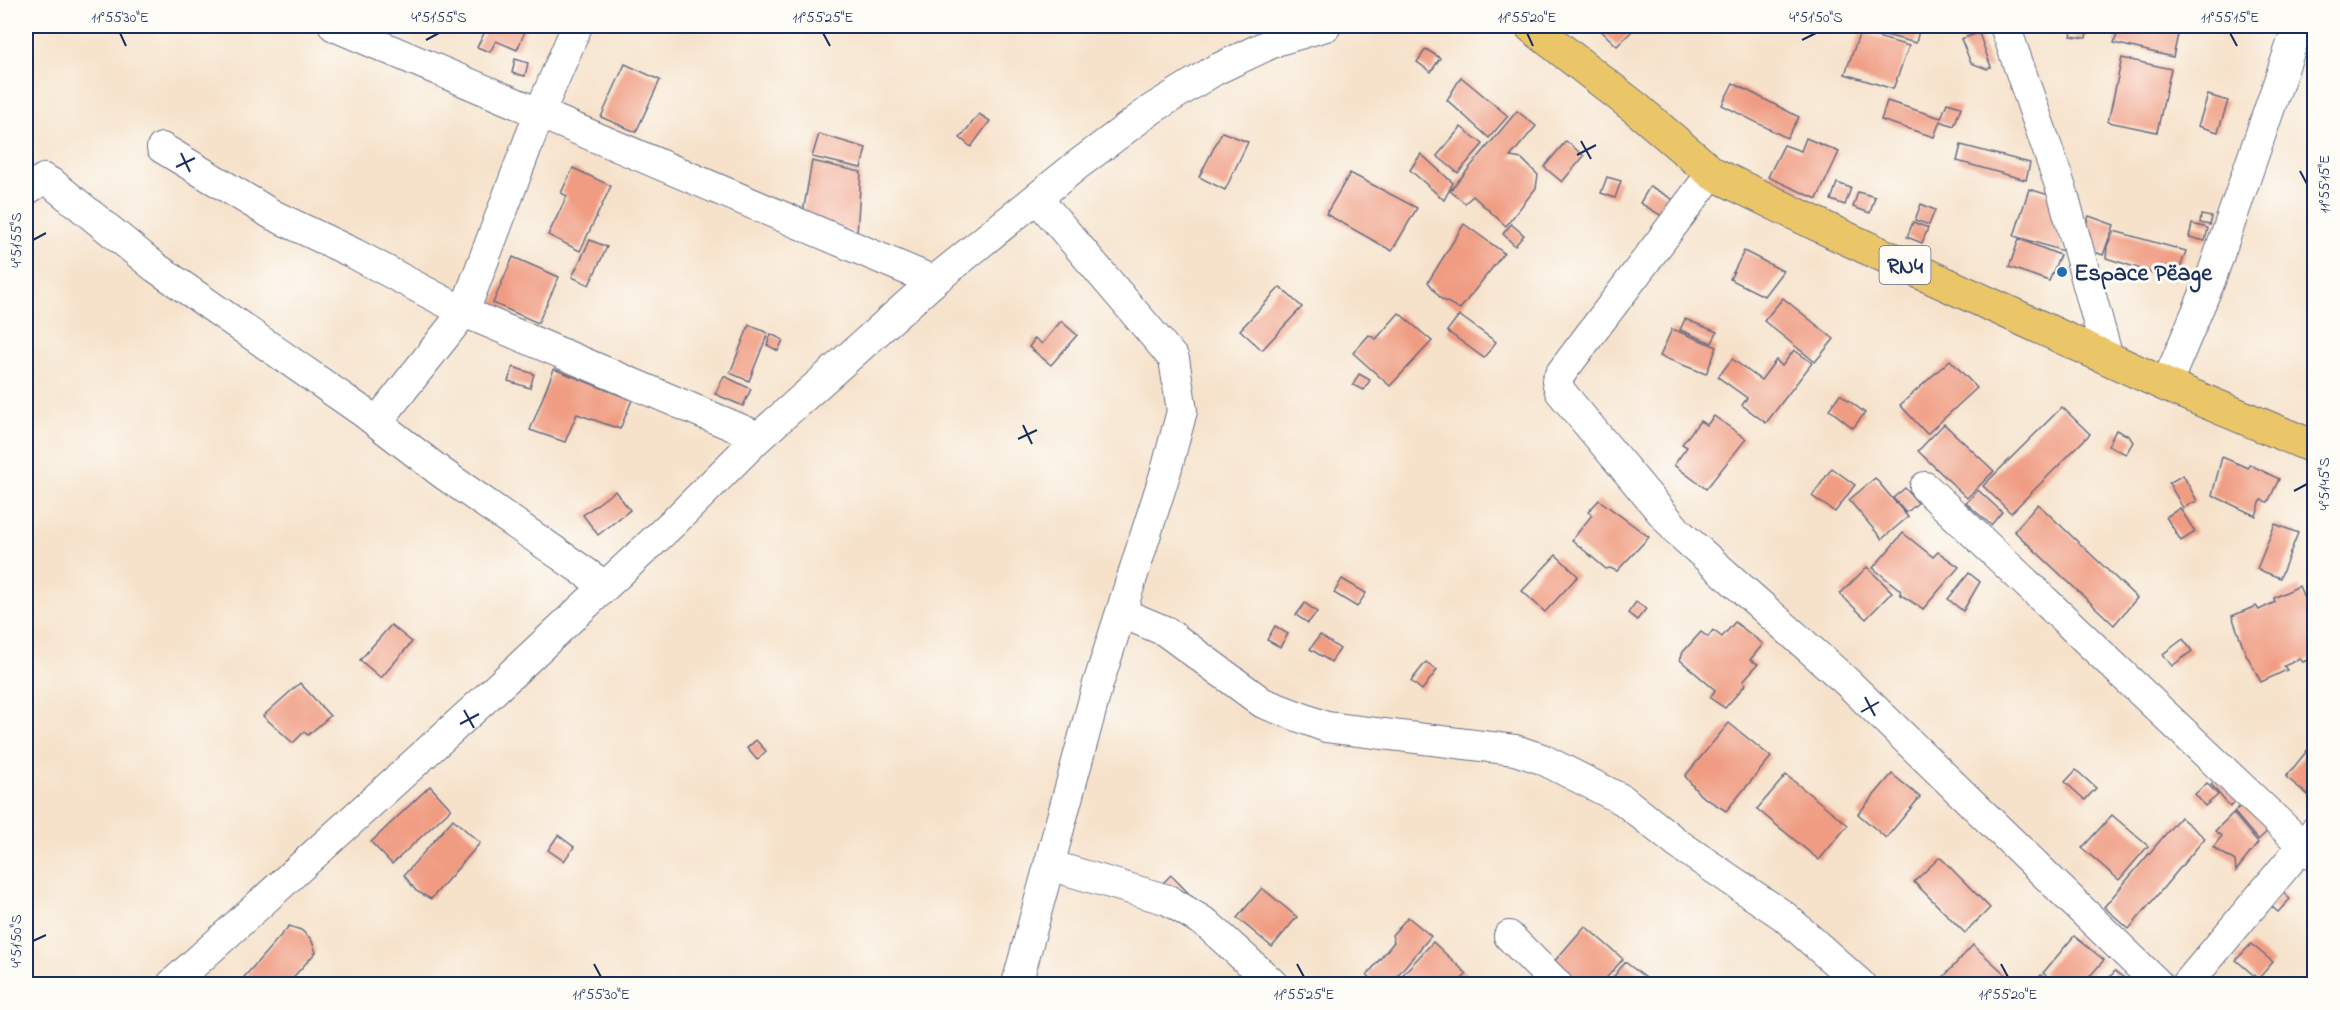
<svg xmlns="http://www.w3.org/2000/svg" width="2340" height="1010" font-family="'Indie Flower',sans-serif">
	<rect width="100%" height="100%" fill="#fdfcf7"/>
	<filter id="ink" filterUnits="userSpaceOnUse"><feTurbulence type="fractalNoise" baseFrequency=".0167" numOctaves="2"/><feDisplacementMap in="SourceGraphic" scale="12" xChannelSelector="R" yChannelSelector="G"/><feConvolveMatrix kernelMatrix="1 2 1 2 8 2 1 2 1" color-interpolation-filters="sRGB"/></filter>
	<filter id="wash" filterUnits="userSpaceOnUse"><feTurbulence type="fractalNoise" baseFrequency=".008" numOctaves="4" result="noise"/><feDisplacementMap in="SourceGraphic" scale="24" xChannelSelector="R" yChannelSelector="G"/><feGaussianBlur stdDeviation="1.35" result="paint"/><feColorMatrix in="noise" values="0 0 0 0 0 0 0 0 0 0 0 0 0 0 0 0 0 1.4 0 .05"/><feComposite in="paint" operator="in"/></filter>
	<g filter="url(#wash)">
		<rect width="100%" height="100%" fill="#f6e2cb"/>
		<g id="blocks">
			<!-- building -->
			<g fill="#f09c82">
				<path d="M488,26H518L526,29L517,50L496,41L490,52L477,47Z"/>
				<path d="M1596,26H1637L1617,46Z"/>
				<path d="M1858,26H1876L1873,33Z"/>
				<path d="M1879,26H1920L1916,43L1878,33Z"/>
				<path d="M2073,26H2088L2086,38L2071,36Z"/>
				<path d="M2119,26H2180L2173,57L2114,43Z"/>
				<path d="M1860,32L1909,46L1893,89L1845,74Z"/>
				<path d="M1979,33L1991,67L1987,69L1971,63L1961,39Z"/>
				<path d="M1426,49L1440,58L1431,72L1417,62Z"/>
				<path d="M2122,58L2171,69L2157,132L2108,122Z"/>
				<path d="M515,59L528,63L525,76L512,73Z"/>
				<path d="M625,64L660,80L636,132L601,117Z"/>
				<path d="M1461,77L1508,116L1489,138L1447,100Z"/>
				<path d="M1733,83L1799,117L1787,138L1722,105Z"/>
				<path d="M2208,95L2228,101L2218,132L2198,126Z"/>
				<path d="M1887,101L1941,118L1947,103L1961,107L1954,126L1940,121L1934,137L1881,120Z"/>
				<path d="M1517,111L1536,126L1510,157L1522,159L1538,175L1536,188L1506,226L1473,196L1465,203L1450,191Z"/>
				<path d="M979,114L990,121L971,147L960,138Z"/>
				<path d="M1461,127L1483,144L1458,173L1437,156Z"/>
				<path d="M1222,132L1248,142L1225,190L1199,177Z"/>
				<path d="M819,134L866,148L861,168L812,157Z"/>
				<path d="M1806,138L1839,152L1817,199L1768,177L1784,145L1801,151Z"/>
				<path d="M1566,141L1584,156L1562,182L1544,167Z"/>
				<path d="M1961,145L2030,163L2026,180L1957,161Z"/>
				<path d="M1421,154L1453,183L1444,200L1410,170Z"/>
				<path d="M812,161L861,172L857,234L803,213Z"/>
				<path d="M573,168L611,186L580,251L548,235L567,196L561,193Z"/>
				<path d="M1350,173L1417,208L1392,251L1326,214Z"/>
				<path d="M1607,177L1621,181L1615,198L1601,193Z"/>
				<path d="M1837,183L1851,188L1845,205L1831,200Z"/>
				<path d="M1650,186L1684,206L1677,225L1640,203Z"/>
				<path d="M2029,189L2049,195L2063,251L2014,236Z"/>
				<path d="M1858,192L1875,197L1870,213L1853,207Z"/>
				<path d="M1921,204L1935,210L1929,225L1915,220Z"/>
				<path d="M2201,215L2212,217L2210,225L2200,223Z"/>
				<path d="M2089,216L2114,225L2103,255L2078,246Z"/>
				<path d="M1913,222L1928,228L1922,243L1907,237Z"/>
				<path d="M1464,224L1504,253L1460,309L1441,299L1428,282Z"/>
				<path d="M1511,224L1524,235L1515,246L1503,234Z"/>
				<path d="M2192,224L2208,228L2205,241L2189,237Z"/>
				<path d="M2114,231L2186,251L2176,280L2106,258L2107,246Z"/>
				<path d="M2019,239L2060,255L2049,281L2009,267Z"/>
				<path d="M590,240L607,247L589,285L572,277Z"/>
				<path d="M1744,251L1783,271L1764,296L1730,279Z"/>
				<path d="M513,257L559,277L538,323L493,303Z"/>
				<path d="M1280,287L1302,307L1262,350L1240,330Z"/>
				<path d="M1783,298L1834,339L1815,362L1764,321Z"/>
				<path d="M1399,313L1432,341L1390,386L1353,353L1369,335L1376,339Z"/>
				<path d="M1459,315L1496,342L1484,358L1447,331Z"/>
				<path d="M1685,319L1717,332L1712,343L1680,330Z"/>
				<path d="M1061,321L1077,335L1051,365L1029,347L1035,338L1042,344Z"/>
				<path d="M749,325L768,333L749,381L730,373Z"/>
				<path d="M1672,329L1717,347L1706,374L1660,356Z"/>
				<path d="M771,334L783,340L778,351L767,345Z"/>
				<path d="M1794,350L1812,363L1766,423L1742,405L1747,398L1718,377L1732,359L1761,380L1776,360L1782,366Z"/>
				<path d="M1950,360L1977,388L1927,434L1900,405Z"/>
				<path d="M513,367L534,374L530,388L508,381Z"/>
				<path d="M554,369L632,400L620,429L577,414L565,442L530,430Z"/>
				<path d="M1359,374L1370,380L1364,390L1353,385Z"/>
				<path d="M724,376L751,389L743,406L715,394Z"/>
				<path d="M1840,394L1865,413L1853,428L1829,409Z"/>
				<path d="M2062,407L2090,434L2011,513L1983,486Z"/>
				<path d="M1714,416L1746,439L1706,489L1674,465L1687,447L1682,444L1700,421L1707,425Z"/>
				<path d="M1944,424L1994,471L1967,498L1918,451Z"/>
				<path d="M2116,430L2129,436L2133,442L2126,454L2108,446Z"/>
				<path d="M2222,457L2248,468L2249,464L2279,479L2268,502L2261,500L2256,516L2212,495Z"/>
				<path d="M1832,468L1855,485L1835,512L1812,496Z"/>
				<path d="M2183,475L2197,501L2183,508L2169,483Z"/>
				<path d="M1875,478L1908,517L1882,539L1849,500Z"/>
				<path d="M1905,488L1918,503L1906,513L1893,498Z"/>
				<path d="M1978,490L2002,512L1991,525L1966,503Z"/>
				<path d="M615,491L630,510L598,535L583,515Z"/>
				<path d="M1599,500L1649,537L1617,571L1610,568L1606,569L1572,540L1592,515L1588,512Z"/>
				<path d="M2038,504L2137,598L2114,625L2014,531Z"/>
				<path d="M2180,508L2195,532L2181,541L2166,517Z"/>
				<path d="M2275,524L2298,533L2280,578L2257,569Z"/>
				<path d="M1903,533L1933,557L1938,552L1959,567L1923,609L1901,595L1900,590L1873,568Z"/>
				<path d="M1556,555L1578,576L1545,612L1522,591Z"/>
				<path d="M1867,567L1892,592L1866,619L1840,594Z"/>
				<path d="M1969,573L1980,582L1963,611L1948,599Z"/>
				<path d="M1342,579L1366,593L1357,607L1334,593Z"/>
				<path d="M2299,586L2314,621V657L2303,662L2300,659L2284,666L2287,670L2261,682L2245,652L2232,616L2256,606L2259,610L2275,602L2274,598Z"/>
				<path d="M1636,602L1646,609L1637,620L1628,613Z"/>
				<path d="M1305,603L1317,612L1308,623L1296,615Z"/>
				<path d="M1735,622L1763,644L1750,660L1758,664L1743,681L1746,684L1725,708L1710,698L1715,690L1680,660L1683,652L1701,632L1708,637L1713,630L1722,637Z"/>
				<path d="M391,625L412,642L381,678L360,660Z"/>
				<path d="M1275,626L1288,634L1280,647L1267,640Z"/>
				<path d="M1320,635L1340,649L1331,662L1310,649Z"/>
				<path d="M2183,639L2192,651L2172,666L2163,654Z"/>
				<path d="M1426,662L1437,670L1422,690L1411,681Z"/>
				<path d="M300,683L330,716L308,735L304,732L293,743L263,716Z"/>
				<path d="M1729,723L1771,757L1726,811L1700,795L1685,776Z"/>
				<path d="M756,740L766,751L757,760L747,748Z"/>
				<path d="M2314,742V786L2308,795L2286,777Z"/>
				<path d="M2076,770L2096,788L2085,800L2065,782Z"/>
				<path d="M2227,771L2246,794L2230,807L2211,784Z"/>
				<path d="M1892,774L1920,797L1886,838L1858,814Z"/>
				<path d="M1786,775L1848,825L1819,860L1757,809Z"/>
				<path d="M2207,783L2218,795L2205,806L2195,794Z"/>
				<path d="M430,786L451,809L392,864L371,842Z"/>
				<path d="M2246,801L2270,829L2258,840L2234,812Z"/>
				<path d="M2233,813L2258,843L2236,871L2235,861L2213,847L2222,836L2215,831Z"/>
				<path d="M2112,815L2148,846L2119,880L2082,848Z"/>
				<path d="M2180,817L2205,838L2129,929L2104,907Z"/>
				<path d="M453,819L480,843L431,899L416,891L404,875Z"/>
				<path d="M558,835L574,847L564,861L548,850Z"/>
				<path d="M1940,857L1990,908L1965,933L1914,882Z"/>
				<path d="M1171,875L1194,899L1159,887Z"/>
				<path d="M1262,888L1297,917L1272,947L1237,918Z"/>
				<path d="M2282,892L2290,899L2278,912L2271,906Z"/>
				<path d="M1408,917L1431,936L1390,984H1378L1367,975L1394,942L1392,935Z"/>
				<path d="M289,926L301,930L311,939L316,952L287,984H238Z"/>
				<path d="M1585,926L1623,959L1601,984H1575L1552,964Z"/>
				<path d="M2074,936L2104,960L2083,984H2057L2043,973Z"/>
				<path d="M1433,942L1467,974L1457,984H1394Z"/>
				<path d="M2251,944L2273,962L2258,979L2236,960Z"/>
				<path d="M1973,945L2016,984H1937Z"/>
				<path d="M1625,962L1654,984H1608Z"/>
				<path d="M2115,971L2132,984H2104Z"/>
				<path d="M2041,975L2052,984H2033Z"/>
			</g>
		</g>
	</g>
	<g filter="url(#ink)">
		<use href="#blocks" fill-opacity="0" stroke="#686e84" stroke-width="1.5"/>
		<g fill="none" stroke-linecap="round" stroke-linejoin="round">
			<defs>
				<g id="minor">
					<path d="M334,26L934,281"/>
					<path d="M2005,26L2063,194L2108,358"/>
					<path d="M162,148L273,215L355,254L464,312L759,437"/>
					<path d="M1712,173L1561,373L1557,381L1560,391L1678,532L1847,682L2158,984"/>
					<path d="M26,190L44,179L53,184L155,267L363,412L442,473L605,586"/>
					<path d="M2166,385L2210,281L2298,26"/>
					<path d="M377,422L464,312L539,114L577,26"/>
					<path d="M1925,487L2314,856"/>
					<path d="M1122,613L1165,631L1263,703L1326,727L1515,750L1542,759L1623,800L1678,844L1784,916L1860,984"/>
					<path d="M1049,865L1168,900L1207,924L1273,984"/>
					<path d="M1509,936L1557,984"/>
					<path d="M172,984L485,699L676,520L759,437L934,281L1076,166L1152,109L1215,70L1276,41L1326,26"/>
					<path d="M1017,984L1098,684L1166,471L1182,411L1174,359L1037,198"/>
					<path d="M2187,984L2314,832"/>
				</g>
				<path id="highway" d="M1531,26L1637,109L1712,173L1837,234L2166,385L2314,447"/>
			</defs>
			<!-- minor casing -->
			<use href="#minor" stroke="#686e84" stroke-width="32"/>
			<!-- highway casing -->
			<use href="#highway" stroke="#686e84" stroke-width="35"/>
			<!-- minor -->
			<use href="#minor" stroke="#fff" stroke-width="30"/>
			<!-- highway -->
			<use href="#highway" stroke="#ebc669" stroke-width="33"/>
		</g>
	</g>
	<!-- ticks -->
	<path fill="none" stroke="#1b2f5e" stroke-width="2" d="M120,33L126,46M823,33L830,46M1527,33L1533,46M2230,33L2237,46M426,40L439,33M1802,40L1816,33M1581,141L1591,159M181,153L190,172M1577,155L1596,145M176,167L195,158M2300,171L2307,184M33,240L46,233M1023,425L1032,444M1018,439L1037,430M2294,491L2307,484M1865,697L1875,716M464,710L474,728M1861,712L1879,702M460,724L479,714M33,941L46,935M594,964L601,977M1297,964L1304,977M2001,964L2008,977"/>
	<!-- markers -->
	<circle fill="#1f6fb2" stroke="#fdfcf7" stroke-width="2" cx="2062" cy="272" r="6"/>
	<g text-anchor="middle" stroke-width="6" stroke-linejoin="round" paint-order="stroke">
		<!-- shield labels -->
		<rect fill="#fdfcf7" stroke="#5f6c8c" stroke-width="1.5" x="1879.5" y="246" width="51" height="38" rx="4.5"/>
		<g font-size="22" font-weight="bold" fill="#1b2f5e">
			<text x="1905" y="273">RN4</text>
		</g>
		<!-- poi labels -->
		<g font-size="24" font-weight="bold" fill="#1b2f5e" stroke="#fdfcf7" text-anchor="start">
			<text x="2074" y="280">Espace Pëage</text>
		</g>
	</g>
	<!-- margin -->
	<rect width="2340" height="1010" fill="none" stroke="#fdfcf7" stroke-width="66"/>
	<rect x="33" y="33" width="2274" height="944" fill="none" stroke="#1b2f5e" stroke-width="2"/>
	<g font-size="15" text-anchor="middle" fill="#1b2f5e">
		<text x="120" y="22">11°55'30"E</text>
		<text x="439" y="22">4°51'55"S</text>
		<text x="823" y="22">11°55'25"E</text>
		<text x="1527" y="22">11°55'20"E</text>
		<text x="1816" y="22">4°51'50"S</text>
		<text x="2230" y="22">11°55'15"E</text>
		<text transform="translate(2324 184) rotate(-90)" y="5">11°55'15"E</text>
		<text transform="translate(16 240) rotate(-90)" y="5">4°51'55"S</text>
		<text transform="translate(2324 484) rotate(-90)" y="5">4°51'45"S</text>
		<text transform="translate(16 941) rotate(-90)" y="5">4°51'50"S</text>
		<text x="601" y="999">11°55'30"E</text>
		<text x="1304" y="999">11°55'25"E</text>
		<text x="2008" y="999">11°55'20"E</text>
	</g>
</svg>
